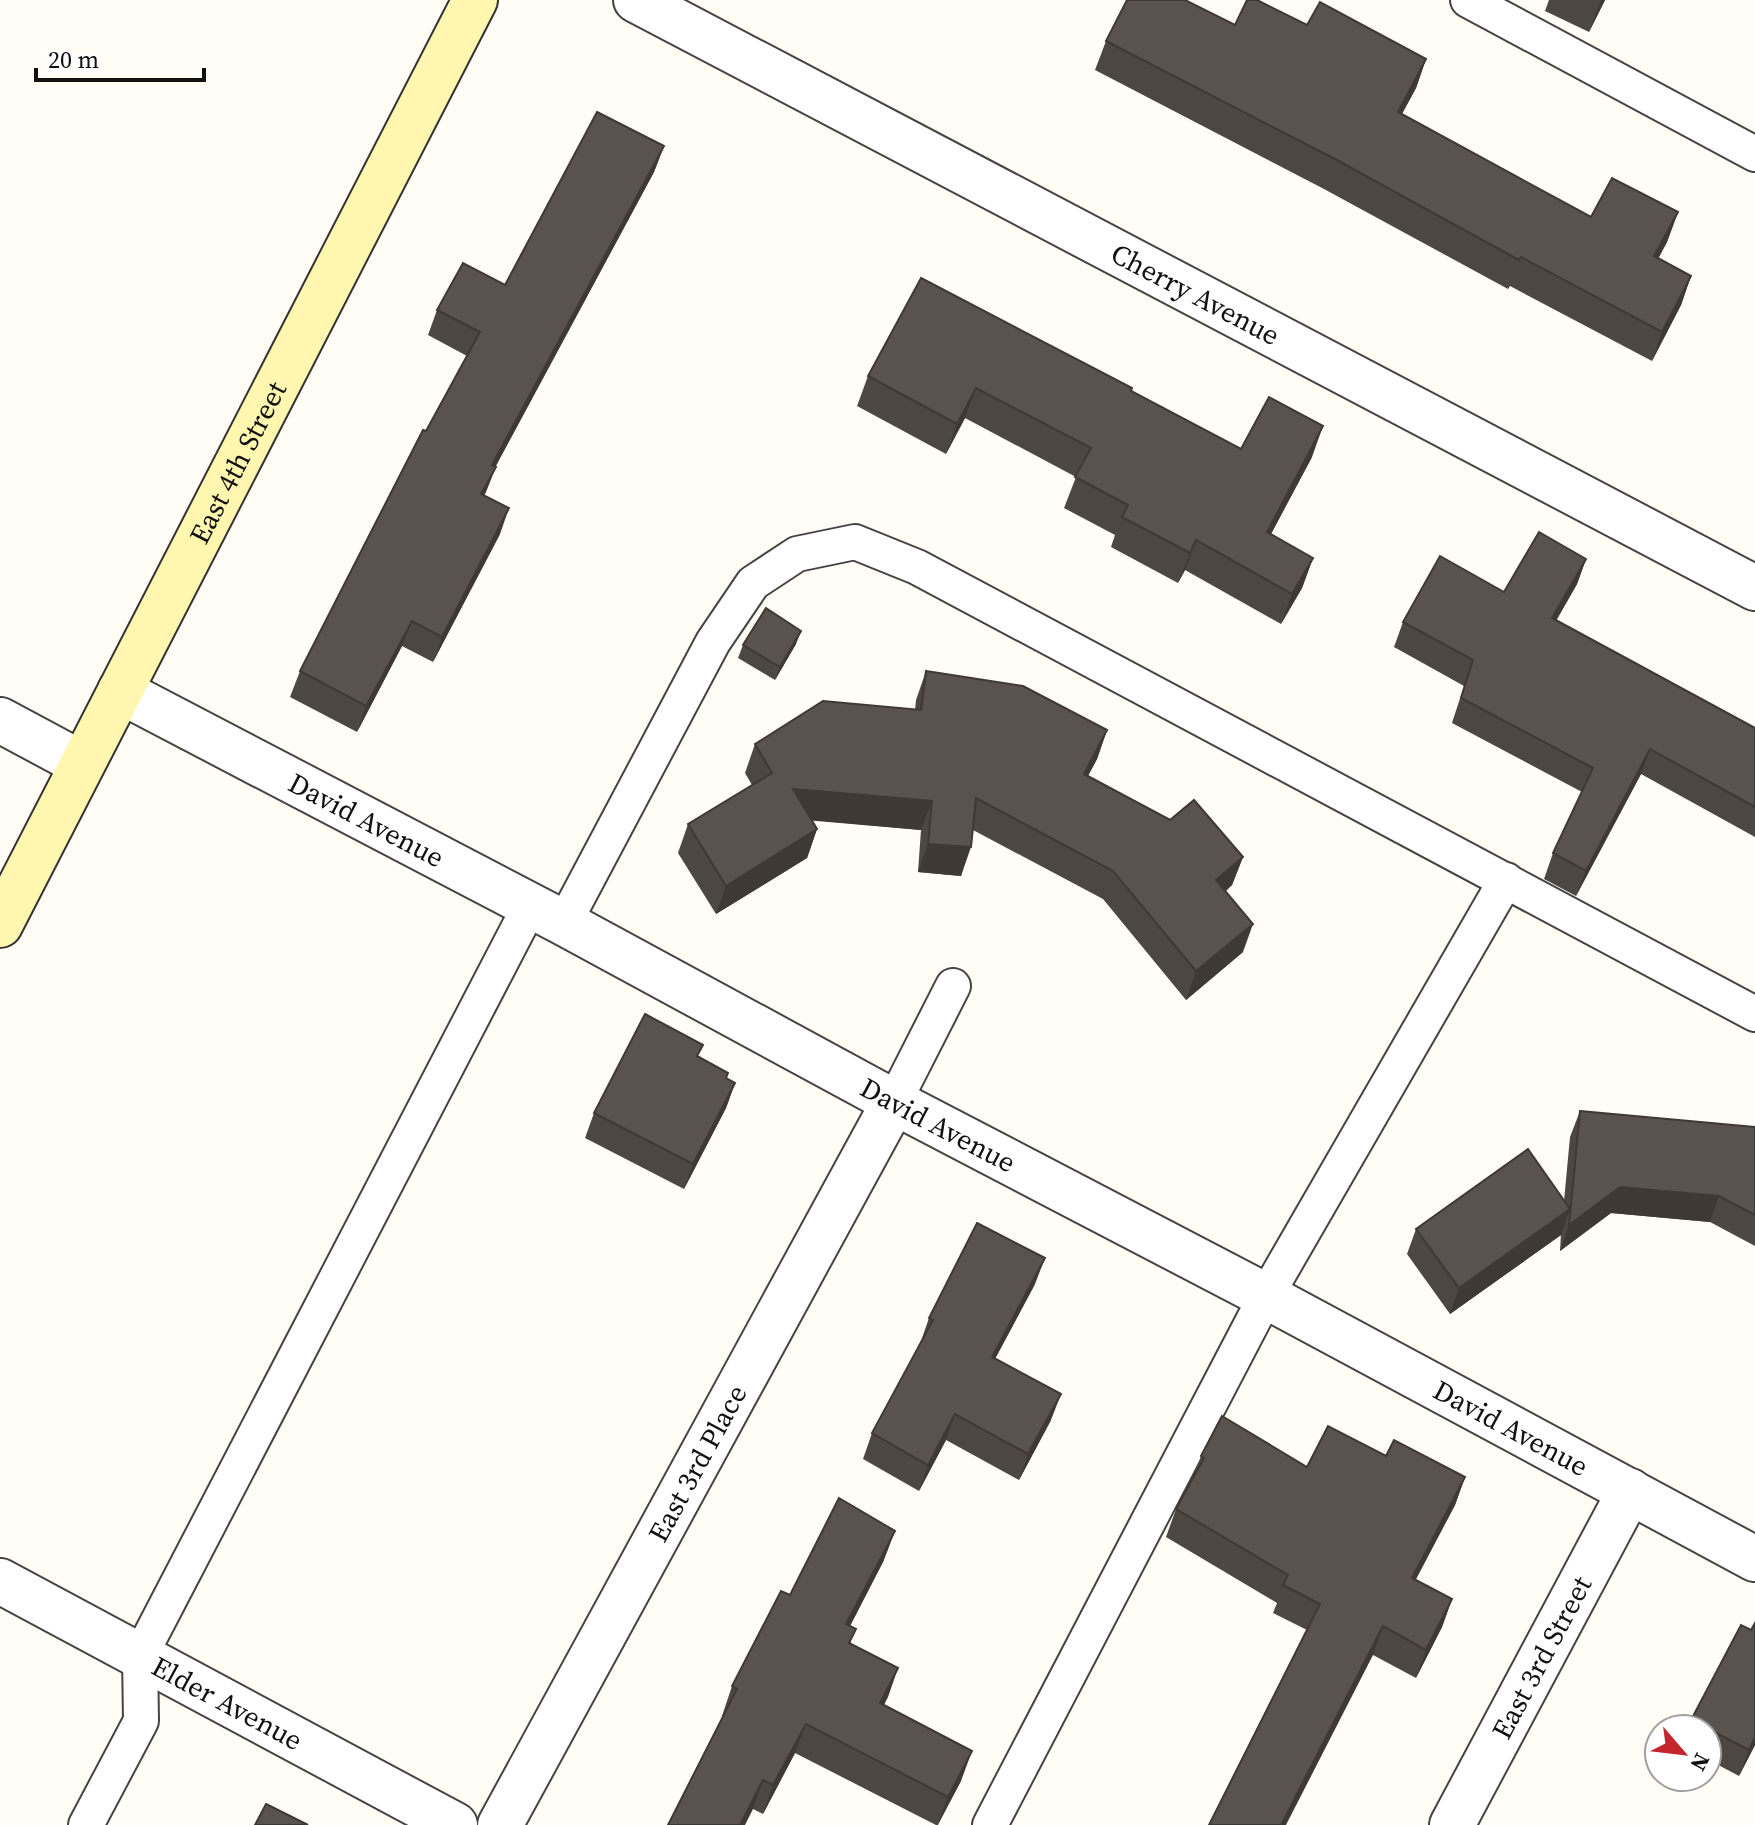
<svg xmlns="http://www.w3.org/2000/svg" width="1755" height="1825" font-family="'Source Serif 4',serif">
	<rect width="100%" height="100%" fill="#fffdf5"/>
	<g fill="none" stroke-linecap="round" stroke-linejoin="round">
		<defs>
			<g id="lane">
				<path d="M1468,0L1755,154"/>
				<path d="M564,923L713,642L753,583L797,554L855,542L917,567L1755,1014"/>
				<path d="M894,1102L953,986"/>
				<path d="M86,1825L141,1721L140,1656L530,906"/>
				<path d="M990,1825L1266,1296L1506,880"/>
			</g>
			<g id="street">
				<path id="s1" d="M636,0L1755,588"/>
				<path id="s2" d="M120,691L564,923L894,1102L1266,1296L1755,1559"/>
				<path d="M0,720L82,764"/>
				<path id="s3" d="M0,1581L455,1825"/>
				<path id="s4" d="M500,1825L894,1102"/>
				<path id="s5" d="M1452,1825L1630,1491"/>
			</g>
			<g id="secondary">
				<path id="s6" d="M0,925L475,0"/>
			</g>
		</defs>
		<!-- lane casing -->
		<use href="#lane" stroke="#444" stroke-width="38"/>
		<!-- street casing -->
		<use href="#street" stroke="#444" stroke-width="48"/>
		<!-- secondary casing -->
		<use href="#secondary" stroke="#333" stroke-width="48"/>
		<!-- lane -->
		<use href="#lane" stroke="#fff" stroke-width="34"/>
		<!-- street -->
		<use href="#street" stroke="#fff" stroke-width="44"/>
		<!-- secondary -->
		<use href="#secondary" stroke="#fff6b0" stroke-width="44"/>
	</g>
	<!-- wall -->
	<g fill="#4d4742">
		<path d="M1549,0H1605L1589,32L1545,11Z"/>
		<path d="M1307,25L1426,59L1416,88L1402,114L1591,217L1678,212L1667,242L1658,258L1691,276L1681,305L1652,361L1510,286L1508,289L1324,189L1095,70L1106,41Z"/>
		<path d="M664,146L654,172L495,467L484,496L500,534L433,662L402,646L357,732L290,697L300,671L426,431L467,356L428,335L437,310L505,285Z"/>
		<path d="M868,376L1131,391L1241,449L1312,457L1271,534L1313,558L1302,588L1281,624L1185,570L1178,583L1111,547L1115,535L1064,508L1076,477L965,418L946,454L857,406Z"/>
		<path d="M1586,559L1577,584L1556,621L1755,728V837L1641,774L1576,896L1544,879L1553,853L1582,792L1452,723L1464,686L1394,647L1403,622L1504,592Z"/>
		<path d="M796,644L775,680L738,658L743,645Z"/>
		<path d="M926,671L1107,730L1097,759L1088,776L1243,857L1232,885L1226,891L1243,952L1186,1000L1103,899L973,830L961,876L918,872L921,830L812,820L817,829L807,858L716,914L678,853L688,824L752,785L745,773L755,744L915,710L916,700Z"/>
		<path d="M699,1057L726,1078L735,1083L726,1108L684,1189L585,1138L594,1113Z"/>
		<path d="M1580,1111L1755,1127V1246L1710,1222L1611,1213L1560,1251L1561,1233V1235L1450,1314L1407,1254L1416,1229L1564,1201L1570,1137Z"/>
		<path d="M1035,1284L995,1359L1051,1420L1019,1480L946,1440L919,1491L863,1459L872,1433L920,1344L929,1318Z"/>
		<path d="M1201,1456L1307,1467L1386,1456L1465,1477L1455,1505L1415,1580L1452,1599L1442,1627L1416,1678L1373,1655L1307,1630L1273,1613L1277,1603L1166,1537L1176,1509L1191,1483Z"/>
		<path d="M884,1560L850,1626L851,1644L898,1668L884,1705L961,1781L938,1825H936L795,1753L763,1814L753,1809L723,1716H722L732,1686L790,1595Z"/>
		<path d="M1755,1623V1745L1739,1776L1707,1759V1729H1688L1691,1720Z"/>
	</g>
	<!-- shaded-wall -->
	<g fill="#3f3936">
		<path d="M1601,0H1605L1589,32Z"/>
		<path d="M1426,59L1416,88L1387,141L1398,112Z"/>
		<path d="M664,146L654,172L483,490L492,465Z"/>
		<path d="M1678,212L1667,242L1644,286L1654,256Z"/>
		<path d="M1691,276L1681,305L1652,361L1662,332Z"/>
		<path d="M976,388L965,418L946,454L957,424Z"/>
		<path d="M1323,426L1312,457L1256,562L1267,532Z"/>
		<path d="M496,467L486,492L472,520L481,494Z"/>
		<path d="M509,508L500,534L433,662L442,637Z"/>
		<path d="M1196,540L1185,570L1178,583L1190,553Z"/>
		<path d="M1313,558L1302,588L1281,624L1292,594Z"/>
		<path d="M1586,559L1577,584L1543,643L1552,618Z"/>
		<path d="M412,621L402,646L357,732L366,706Z"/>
		<path d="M801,631L796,644L775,680L780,667Z"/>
		<path d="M1107,730L1097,759L1073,803L1084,774Z"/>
		<path d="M1650,749L1641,774L1576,896L1586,871Z"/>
		<path d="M793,789L932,801L921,830L782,818Z"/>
		<path d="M817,829L807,858L716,914L726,886Z"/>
		<path d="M928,844L971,847L961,876L918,872Z"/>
		<path d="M1243,857L1232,885L1205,908L1216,880Z"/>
		<path d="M1253,924L1243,952L1186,1000L1196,971Z"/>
		<path d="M735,1083L726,1108L684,1189L693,1164Z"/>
		<path d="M1620,1187L1719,1196L1710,1222L1611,1213L1560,1251L1569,1225Z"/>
		<path d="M1570,1209L1561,1235L1450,1314L1459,1288Z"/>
		<path d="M1045,1258L1035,1284L982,1383L992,1357Z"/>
		<path d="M1061,1394L1051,1420L1019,1480L1028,1454Z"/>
		<path d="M955,1414L946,1440L919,1491L928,1465Z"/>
		<path d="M1465,1477L1455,1505L1402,1606L1412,1578Z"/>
		<path d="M895,1531L884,1560L836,1653L846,1624Z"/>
		<path d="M1452,1599L1442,1627L1416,1678L1426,1650Z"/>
		<path d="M1383,1626L1373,1655L1286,1825H1281Z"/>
		<path d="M898,1668L888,1697L870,1732L880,1703Z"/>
		<path d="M806,1724L795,1753L763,1814L773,1785Z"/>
		<path d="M1755,1737V1745L1739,1776L1749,1750Z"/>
		<path d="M972,1751L961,1781L937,1825L948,1797Z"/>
		<path d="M763,1780L753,1809L745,1825H740Z"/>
	</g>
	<!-- building -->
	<g fill="#5a524d" stroke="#3f3936" stroke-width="2">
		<path d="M1127,0H1185L1235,25L1247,0H1257L1307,25L1320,2L1426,59L1398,112L1591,217L1612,178L1678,212L1654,256L1691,276L1662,332L1521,257L1519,260L1335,159L1106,41Z"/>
		<path d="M597,112L664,146L492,465L496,467L481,494L509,508L442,637L412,621L366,706L300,671L423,430L426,431L480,332L437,310L463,263L505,285Z"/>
		<path d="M921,278L1132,388L1131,391L1241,449L1269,397L1323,426L1267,532L1313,558L1292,594L1196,540L1190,553L1122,517L1128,505L1075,477L1091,448L976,388L957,424L868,376Z"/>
		<path d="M1539,532L1586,559L1552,618L1755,728V807L1650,749L1586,871L1553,853L1593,768L1461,698L1473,660L1403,622L1440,556L1504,592Z"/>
		<path d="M766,608L801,631L780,667L743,645Z"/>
		<path d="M926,671L1023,686L1107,730L1084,774L1170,820L1194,800L1243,857L1216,880L1253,924L1196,971L1113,871L976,798L971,847L928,844L932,801L793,789L817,829L726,886L688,824L772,773L755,744L823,701L921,710Z"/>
		<path d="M645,1014L703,1045L697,1056L728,1073L726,1078L735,1083L693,1164L594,1113Z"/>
		<path d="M1580,1111L1755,1127V1215L1719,1196L1620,1187L1569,1225Z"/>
		<path d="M1528,1149L1570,1209L1459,1288L1416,1229Z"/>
		<path d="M977,1223L1045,1258L992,1357L1061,1394L1028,1454L955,1414L928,1465L872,1433L933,1320L929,1318Z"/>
		<path d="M1222,1416L1307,1467L1328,1426L1386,1456L1394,1440L1465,1477L1412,1578L1452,1599L1426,1650L1383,1626L1281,1825H1209L1320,1604L1283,1585L1288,1575L1176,1509L1204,1458L1201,1456Z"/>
		<path d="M839,1498L895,1531L846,1624L856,1629L849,1643L898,1668L880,1703L972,1751L948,1797L806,1724L773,1785L763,1780L740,1825H668L737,1689L732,1686L781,1591L790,1595Z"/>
		<path d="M1755,1623V1737L1749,1750L1691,1720L1741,1625L1751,1630Z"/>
		<path d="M266,1804L308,1825H255Z"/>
	</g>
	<g text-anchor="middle" stroke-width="8" stroke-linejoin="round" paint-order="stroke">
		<!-- street labels -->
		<g font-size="28" fill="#111" stroke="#fff">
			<text dy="10" stroke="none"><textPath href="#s1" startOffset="632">Cherry Avenue</textPath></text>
			<text dy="10" stroke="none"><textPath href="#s6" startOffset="520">East 4th Street</textPath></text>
			<text dy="10" stroke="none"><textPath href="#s2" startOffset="278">David Avenue</textPath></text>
			<text dy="10" stroke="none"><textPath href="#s2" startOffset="926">David Avenue</textPath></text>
			<text dy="10" stroke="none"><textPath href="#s2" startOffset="1574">David Avenue</textPath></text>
			<text dy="10" stroke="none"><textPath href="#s4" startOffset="412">East 3rd Place</textPath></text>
			<text dy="10" stroke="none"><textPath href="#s5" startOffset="190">East 3rd Street</textPath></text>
			<text dy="10" stroke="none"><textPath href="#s3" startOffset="258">Elder Avenue</textPath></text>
		</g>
	</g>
	<!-- north arrow -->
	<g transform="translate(1683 1753) rotate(118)"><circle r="38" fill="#ffffff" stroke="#a0a0a0" stroke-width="2"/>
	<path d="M0-6L14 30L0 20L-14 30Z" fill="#c4262e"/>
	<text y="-12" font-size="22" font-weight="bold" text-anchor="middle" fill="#111111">N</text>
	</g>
	<!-- scale -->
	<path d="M36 68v12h168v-12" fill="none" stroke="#111111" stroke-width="4"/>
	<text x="48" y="68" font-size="24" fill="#111111" stroke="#ffffff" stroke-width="6" paint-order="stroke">20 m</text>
</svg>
